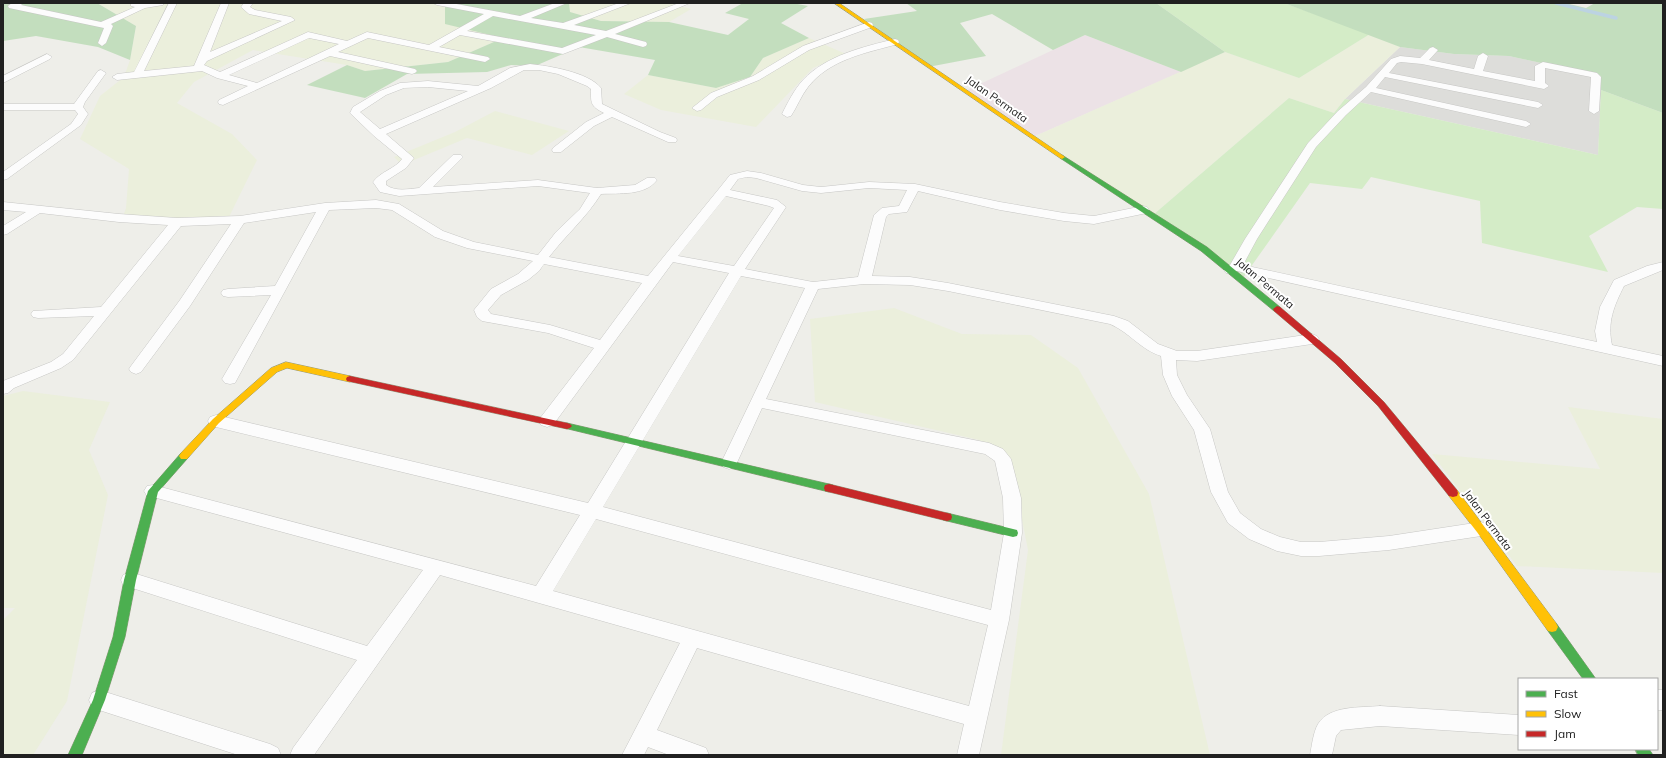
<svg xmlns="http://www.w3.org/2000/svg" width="1666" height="758" font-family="Mulish,sans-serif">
	<rect width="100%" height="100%" fill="#eeeee9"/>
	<!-- residential -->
	<path fill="#ddddda" d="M1400,47L1454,54L1509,56L1602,76L1598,155L1345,99Z"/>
	<!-- industrial -->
	<path fill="#ece2e6" d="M1085,35L1181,72L1033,137L965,91Z"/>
	<!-- farmland -->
	<g fill="#ebefdc">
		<path d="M97,3H445L503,38L448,62L365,71L347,65L253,50L194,82L177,103L232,134L257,160L228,219L121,222L126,208L129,169L80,139L100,96L124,77L130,60L136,26Z"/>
		<path d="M569,3H668L691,9L669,22L601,21L569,12Z"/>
		<path d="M1370,34L1400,47L1345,99L1334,113L1289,98L1153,215L1033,137L1225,52L1299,78Z"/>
		<path d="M809,38L846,54L813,68L756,127L661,110L624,94L648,75L716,88L750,77L763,58Z"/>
		<path d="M495,111L569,131L532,155L467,138L402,165L394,157L455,132Z"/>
		<path d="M894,308L962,334L1031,335L1078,368L1149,494L1210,755H1001L1028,550L1011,464L979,440L815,402L810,319Z"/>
		<path d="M23,391L110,402L89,450L108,495L67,701L33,755H3V620L15,608H3V396Z"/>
		<path d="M1568,407L1663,419V573L1517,566L1432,454L1600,469Z"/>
	</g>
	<!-- grass -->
	<g fill="#d4ecc7">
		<path d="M1156,3H1284L1370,34L1299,78L1225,52Z"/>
		<path d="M1601,90L1663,113V209L1637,207L1589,236L1608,272L1482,243L1480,201L1371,177L1362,189L1310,183L1243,278L1153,215L1289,98L1334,113L1345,99L1598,155Z"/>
	</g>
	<!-- forest -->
	<g fill="#c3debe">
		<path d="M3,3H97L136,26L130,60L98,47L36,36L3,41Z"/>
		<path d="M445,3H569L570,12L601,21L669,22L728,35L749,19L725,13L743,3H792L808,6L781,23L809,38L763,58L750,77L716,88L648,75L655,60L579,47L535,66L511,65L487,72L407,74L365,98L307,85L347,65L365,71L448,62L503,38L445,24Z"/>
		<path d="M906,3H1156L1225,52L1181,72L1085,35L1053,50L992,14L960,23L986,56L928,67L864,19L917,11Z"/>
		<path d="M1284,3H1565L1586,8L1595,3H1663V113L1601,90V76L1509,56L1454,54L1400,47Z"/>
	</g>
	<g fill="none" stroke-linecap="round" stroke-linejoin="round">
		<!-- stream -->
		<path stroke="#bcd3e2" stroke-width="3.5" d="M1556,3L1616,18"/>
		<defs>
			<g id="street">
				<path d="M12,3H23L21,5L101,22L135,7L131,6V3H164L163,5L145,8L111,24L113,26L106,43L102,46L98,43L104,28L9,8L8,6Z"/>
				<path d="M169,3H177L144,71L194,66L221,3H229L210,52L282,21L249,14L241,7L244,3H253L250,7L255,10L291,17L295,20L207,61L204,65L220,72L308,32L347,41L367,32L429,45L484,14L437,5L433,3H451L520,16L555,3H567L531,18L563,23L619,3H631L574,25L606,31L679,3H690L615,34L646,42L647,44L646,46L643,47L607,37L563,54L460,35L439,47L488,57L490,59L485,62L368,38L338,52L415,69L417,71L415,73L412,74L330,56L223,105L219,104L218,102L219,100L248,86L217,78L202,71L117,80L112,77L117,74L134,72ZM493,16L596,35L562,48L467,31ZM309,38L339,44L257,83L229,75Z"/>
				<path d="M869,22L872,23L873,25L872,27L809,50L759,80L717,97L701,110L697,111L692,108L711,93L753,76L803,46Z"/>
				<path d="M895,39L898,40L899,42L898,44C866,53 830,59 808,87C801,96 797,107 791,116L787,117L782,114C788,102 794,90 803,80C827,55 863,47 895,39Z"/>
				<path d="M1433,47L1438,50L1429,60L1474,69L1478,56L1483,53L1488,56L1483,71L1535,81V66L1543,62L1597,73L1601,77L1599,111L1594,114L1589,111L1591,77L1545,68V83L1549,86L1544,89L1422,64L1401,62L1397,63L1389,73L1538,102L1543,105L1538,108L1385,77L1376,88L1526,121L1531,124L1526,127L1371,92L1346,115L1316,147L1257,239L1243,265L1597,342L1595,331L1600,307L1614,280L1647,266L1663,262V270L1624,286C1614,306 1607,322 1612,345L1663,356V366L1237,271L1231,274L1226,273L1224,270L1230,265L1245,239L1308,143L1338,111L1366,87L1391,59L1400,56L1420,58L1430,48Z"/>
				<path d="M47,54L52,57L50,59L3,83V76Z"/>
				<path d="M530,64C549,66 588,72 601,88L602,104L660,132L676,138L677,140L676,142H668L612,117L594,126L561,152H553L552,150L553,148L586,122L604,113C590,106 591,103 591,89L587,86L558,74L539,70H524L491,88L386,134L414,158L406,168L386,181V185C396,192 408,189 419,188L453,155H461L463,157L433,187L538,180L597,188L635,185L647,178H655L657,180C645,196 619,193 601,194C586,218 566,235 549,257L648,276L718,190L730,175L747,171L761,173L803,185L821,187L869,182L915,184L1000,202L1064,213L1094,216L1143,206L1147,207L1149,210L1147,213L1094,224L1064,221L1000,210L918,191L907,212L889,214L886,217L872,276L910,277L948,283L1114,316L1128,321L1158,344L1177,351H1197L1312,334L1317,336L1319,339L1317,342L1312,344L1197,361L1176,360L1177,375L1187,395L1210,429L1228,492L1240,513L1261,529L1280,537L1301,542H1319L1389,536L1481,522L1487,524L1490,529L1487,534L1481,536L1389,550L1319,556H1301L1277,551L1249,539L1228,523L1211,492L1194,430L1172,396L1163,375L1161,356C1141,350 1129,332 1110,324L948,291L910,285L864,284L818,289L766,399L989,443L1003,449L1011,459L1021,498L1022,533L1009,620L979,755H957L964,724L697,648L657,730L706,748L709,755H669L648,747L644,755H622L680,643L440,575L314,755H290L293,748L357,660L123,585L121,580L123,575L130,572L367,646L423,570L153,497L147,496L144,491L147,486L153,485L536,586L580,515L216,427L210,425L208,421L210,417L216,415L588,503L729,273L673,262L553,425L547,427L541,425L539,421L541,417L594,348L548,333L482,321L477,317L474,310L491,289L518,274L533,261L467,248L435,237L392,210L376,208L329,210L235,383L230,384L225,383L222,379L271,295L228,297L223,296L221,293L223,290L228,289L275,286L316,212L244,223L190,306L141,372L136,374L131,372L129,369L131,366L180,300L231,224L181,226L73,360L61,368L14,388L8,393L3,394V381L51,362L63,354L94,316L38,318L33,317L31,314L33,311L101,307L168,225L119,222L40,213L7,234L3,235V226L26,212L3,210V202L119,214L177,218L240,216L325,203L376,200L399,204L443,231L474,242L538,255L556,232L580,209L590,193L538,186L399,196L380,192L373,182C381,171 395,169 402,159L374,136L350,113L353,107L380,91L400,83L428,81L478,86L510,68ZM428,87L468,91L380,129L360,112L386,95L404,88ZM747,177L756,178L802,191L821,193L869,188L907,190L899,206L882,208L874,215L858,277L813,282L745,269L786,207L777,200L730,190L738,179ZM726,196L769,206L774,208L734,266L678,256ZM544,264L642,283L600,340L550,325L491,314L488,310L501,295L528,280L539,271ZM741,276L805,288L721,463L723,467L729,469L735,467L762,408L985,454L995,461L1003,498L1004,533L991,610L603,507ZM596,519L988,625L969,706L553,591Z"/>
				<path d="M101,70L106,73L85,102L83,107L88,114L81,125L7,179L3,180V172L71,124L78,114L75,110H3V104H74L98,71Z"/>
				<path d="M99,690L270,744L278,748L281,755H238L99,710L92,707L89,700L92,693Z"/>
				<rect x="1657" y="690" width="6" height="20"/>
				<path d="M1380,706L1519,715V735L1380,726L1341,730L1336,736L1332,755H1310C1312,745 1313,733 1318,724C1330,705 1360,708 1380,706Z"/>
			</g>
			<g id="fast">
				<path d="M1062,155L1207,247L1280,307L1281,309L1280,311H1274L1201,251L1060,158V156Z"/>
				<path d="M567,423L829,484L833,485L834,488L833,491L829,492L564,428L562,426L564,424Z"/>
				<path d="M184,452L187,453L189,456L187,459L158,492L136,580L125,637L105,700L82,755H68L93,700L113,637L124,580L148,491L181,453Z"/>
				<path d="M947,513L1013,529L1017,530L1018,533L1017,536L1013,537L943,520L942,517L943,514Z"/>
				<path d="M1552,622L1556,623L1596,679H1583L1548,631L1546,627L1548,623Z"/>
				<path d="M1635,749H1649L1653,755H1638Z"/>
			</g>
			<g id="slow">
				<path d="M834,3H839L1065,157L1062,159L1060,158Z"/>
				<path d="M286,362L350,376L354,379L350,382L287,368L277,372L219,423L187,459H181L179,456L181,453L213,419L271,368Z"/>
				<path d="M1453,489L1457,490L1556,623L1558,627L1556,631L1552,632L1548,631L1477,532L1449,496L1448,493L1449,490Z"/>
			</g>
			<g id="jam">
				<path d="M1277,306L1280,307L1341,359L1384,402L1457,490L1458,493L1457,496L1453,497L1449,496L1378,406L1335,363L1274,311L1273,309Z"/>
				<path d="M350,376L567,423L570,424L572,426L570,428L567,429L347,381L346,379L347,377Z"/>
				<path d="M829,484L947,513L951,514L952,517L951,520L947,521L825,491L824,488L825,485Z"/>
			</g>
		</defs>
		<!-- street casing -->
		<use href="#street" stroke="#c7c7c5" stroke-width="1"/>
		<!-- fast casing -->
		<use href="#fast" stroke="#92997f" stroke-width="1"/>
		<!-- slow casing -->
		<use href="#slow" stroke="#92997f" stroke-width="1"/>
		<!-- jam casing -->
		<use href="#jam" stroke="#92997f" stroke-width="1"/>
		<!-- street -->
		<use href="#street" fill="#fcfcfc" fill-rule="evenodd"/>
		<!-- fast -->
		<use href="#fast" fill="#4caf50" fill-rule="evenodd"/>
		<!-- slow -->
		<use href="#slow" fill="#ffc107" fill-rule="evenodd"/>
		<!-- jam -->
		<use href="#jam" fill="#c62828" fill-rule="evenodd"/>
	</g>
	<g text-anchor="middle" stroke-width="4" stroke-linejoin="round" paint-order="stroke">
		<!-- street labels -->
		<g font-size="11" fill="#202020" stroke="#fff">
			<text transform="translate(997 99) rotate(35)" y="4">Jalan Permata</text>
			<text transform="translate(1265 283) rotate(40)" y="4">Jalan Permata</text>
			<text transform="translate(1488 520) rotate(53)" y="4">Jalan Permata</text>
		</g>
	</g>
	<!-- border -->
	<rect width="1666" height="758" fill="none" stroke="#202020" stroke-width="8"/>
	<!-- legend -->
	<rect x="1518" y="678" width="140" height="72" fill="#ffffff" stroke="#a6a6a6"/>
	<rect x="1526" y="691" width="20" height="6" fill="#4caf50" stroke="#a6a6a6"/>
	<text x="1554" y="698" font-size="12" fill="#202020">Fast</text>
	<rect x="1526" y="711" width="20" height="6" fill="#ffc107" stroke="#a6a6a6"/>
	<text x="1554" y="718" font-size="12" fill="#202020">Slow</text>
	<rect x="1526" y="731" width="20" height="6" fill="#c62828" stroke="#a6a6a6"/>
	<text x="1554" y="738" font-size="12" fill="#202020">Jam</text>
</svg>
